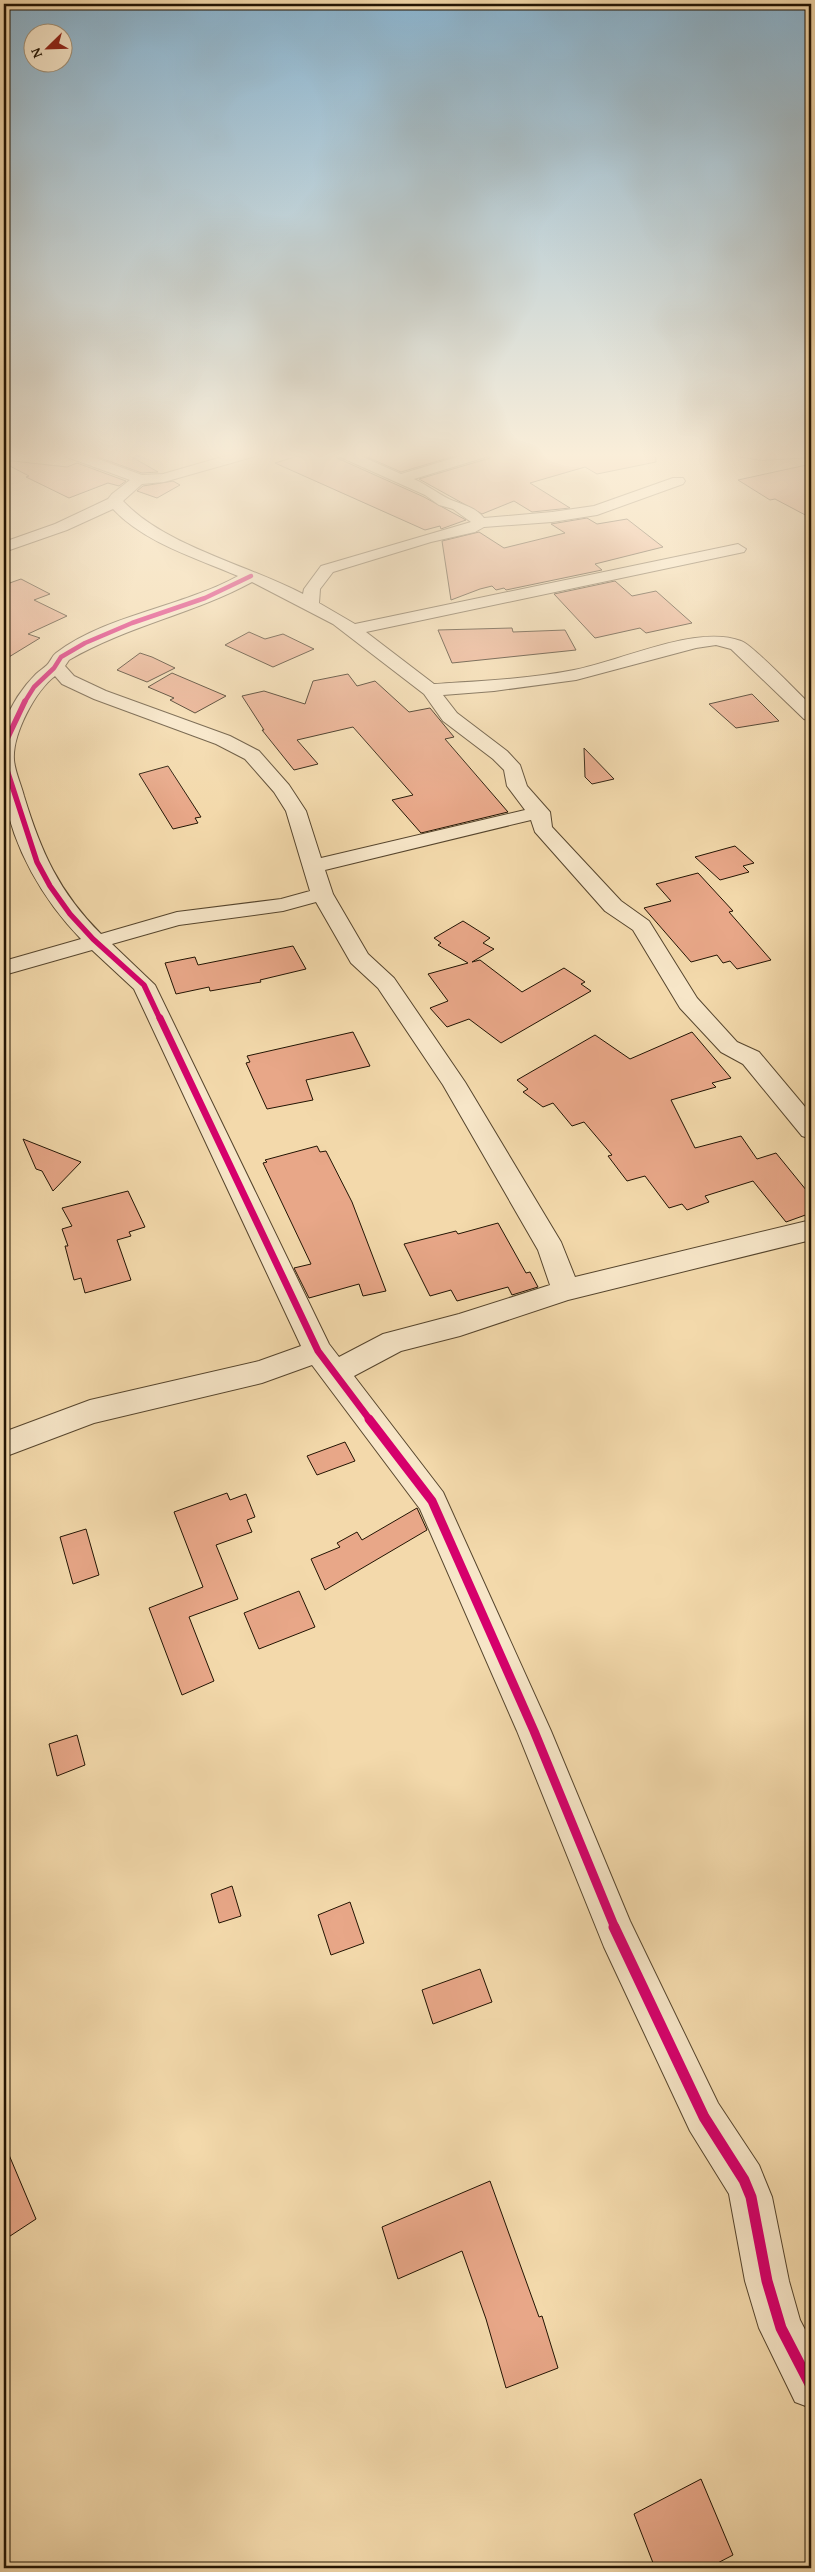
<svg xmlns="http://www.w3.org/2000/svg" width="815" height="2572" font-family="'Gentium Book Plus',serif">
	<rect width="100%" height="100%" fill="#f3d9ab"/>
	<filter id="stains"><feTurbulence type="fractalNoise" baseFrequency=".004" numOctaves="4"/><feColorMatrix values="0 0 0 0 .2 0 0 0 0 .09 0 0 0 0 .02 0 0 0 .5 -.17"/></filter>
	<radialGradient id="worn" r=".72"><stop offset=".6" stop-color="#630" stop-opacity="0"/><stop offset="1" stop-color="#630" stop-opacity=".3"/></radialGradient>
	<!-- building -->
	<g fill="#e8a788" stroke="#221403">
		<path d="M104,453H125L158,472L142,473L95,456Z"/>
		<path d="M307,453H334L337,458L424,497L466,520L441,529L440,526L425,530L275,463Z"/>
		<path d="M358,453H465L401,472Z"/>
		<path d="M493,453H655L656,462L597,474L585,467L530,483L570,508L532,512L514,501L482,514L419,479L490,458Z"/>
		<path d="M4,460L67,467L77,463L126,481L119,486L108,483L69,498L26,477L29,476L4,463Z"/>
		<path d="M811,464V518L775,499L770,500L738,480Z"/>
		<path d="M173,481L180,485L157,498L137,491L143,486Z"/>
		<path d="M587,518L597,524L627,519L663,547L595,564L602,570L506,590L504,588L496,590L492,586L480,589L451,600L442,541L479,532L504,548L565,533L551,524Z"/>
		<path d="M21,579L50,594L34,600L67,616L28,634L40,638L4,660V585Z"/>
		<path d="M615,581L632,596L656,591L692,623L646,633L640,628L595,638L554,594Z"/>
		<path d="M512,628L513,632L565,630L576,650L452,663L438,630Z"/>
		<path d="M249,632L265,639L283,634L314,649L273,667L225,645Z"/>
		<path d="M140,653L152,657L175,668L147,682L117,670Z"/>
		<path d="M172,673L226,696L195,713L170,700L174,698L148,687Z"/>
		<path d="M348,674L357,686L375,681L409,712L430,708L454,737L445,739L508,812L421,833L392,800L413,795L353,727L297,740L318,764L294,770L262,730H264L242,696L264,691L305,704L313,681Z"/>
		<path d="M752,694L779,721L736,728L709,704Z"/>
		<path d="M584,748L614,779L592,784L585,777Z"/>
		<path d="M168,766L201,817L195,818L198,823L173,829L139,774Z"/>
		<path d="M735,846L754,863L743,866L749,872L720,880L695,857Z"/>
		<path d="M698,873L733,911L729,912L771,960L737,969L730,961L723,963L717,955L691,962L644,908L671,901L656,884Z"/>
		<path d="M463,921L490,938L483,943L494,949L472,962L480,960L522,992L564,968L585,982L581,984L591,991L501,1043L469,1019L447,1027L430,1008L448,1001L428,974L468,963L438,945L441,943L434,938Z"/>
		<path d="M293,946L306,969L260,980L261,982L210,991L209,987L176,994L165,963L195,957L198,965Z"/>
		<path d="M353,1032L370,1066L306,1080L313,1100L267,1109L246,1063L250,1062L247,1056Z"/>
		<path d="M692,1032L731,1078L712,1083L716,1087L671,1100L695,1148L741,1136L757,1159L776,1153L811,1196V1213L786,1222L753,1181L705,1196L709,1202L687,1210L682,1204L669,1208L645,1176L627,1181L608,1156L612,1155L584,1122L572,1126L553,1103L543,1107L523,1092L528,1089L517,1080L595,1035L630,1059Z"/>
		<path d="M23,1139L81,1162L53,1191L42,1171L36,1169Z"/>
		<path d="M317,1146L320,1152L326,1151L352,1202L386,1291L363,1296L359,1284L309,1298L294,1268L311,1264L263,1163L267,1162L265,1160Z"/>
		<path d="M128,1191L145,1227L129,1232L131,1236L117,1240L131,1280L85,1293L81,1278L74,1280L65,1246H68L62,1229L72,1226L62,1208Z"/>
		<path d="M498,1223L526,1273L530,1272L538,1287L512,1295L508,1287L457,1301L451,1290L430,1296L404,1244L456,1231L458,1234Z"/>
		<path d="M345,1442L355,1461L317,1475L307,1456Z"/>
		<path d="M227,1493L230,1500L246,1494L255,1517L247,1520L252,1532L216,1545L238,1599L189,1617L214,1681L182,1695L149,1608L203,1587L174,1512Z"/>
		<path d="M417,1508L427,1530L325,1590L311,1559L340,1547L337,1543L357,1532L362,1540Z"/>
		<path d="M86,1529L99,1575L73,1584L60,1537Z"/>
		<path d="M299,1591L315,1627L259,1649L244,1613Z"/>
		<path d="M77,1735L85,1765L57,1776L49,1744Z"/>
		<path d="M232,1886L241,1916L219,1923L211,1894Z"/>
		<path d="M350,1902L364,1943L331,1955L318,1915Z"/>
		<path d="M480,1969L492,2002L433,2024L422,1990Z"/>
		<path d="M4,2143L36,2219L4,2240Z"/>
		<path d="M490,2181L539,2317L542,2316L558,2368L506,2388L486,2319L462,2251L398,2279L382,2227Z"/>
		<path d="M701,2479L733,2555L708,2568H655L634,2514Z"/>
	</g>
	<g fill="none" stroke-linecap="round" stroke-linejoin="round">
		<defs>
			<g id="minor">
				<path d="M62,453H82L142,475L163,474L236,453H258L256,456L164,482L142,484L123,501C165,546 248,565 303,594L304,589L321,566L471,522L453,509L439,505L425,495L338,456L336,453H354L401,474L470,453H491L489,456L414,479C427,485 437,493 449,499C462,505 474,506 484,518L552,512L594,506L673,478H683L685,481L683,484L597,515L552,522L484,527L475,532L431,542L333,572L320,589L319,603L355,624L738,544L746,549L744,552L366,632L434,684C481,681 528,679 574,670C622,661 696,624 741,641C753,645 799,694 811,705V721L804,719L731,649L716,645L696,648L576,680L494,691L443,695L457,713L507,751L520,765L527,786L550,812L552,827L621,901L649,921L697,998L737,1042L759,1052L811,1114V1139L802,1136L743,1064L721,1052L680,1008L633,930L605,911L535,832L531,820L325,870L333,894L368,954L394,978L465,1082L561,1242L575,1277L811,1220V1240L568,1300L460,1336L401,1351L354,1376L443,1492L551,1731L630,1921L718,2103L759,2165L772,2197L789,2281L800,2320L811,2341V2408L795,2402L759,2328L745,2281L729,2194L690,2131L604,1947L517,1731L420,1509L312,1365L262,1383L94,1423L4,1457V1432L90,1400L259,1361L301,1346L134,989L92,950L4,975V961L81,939C43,900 13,848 4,794C2,782 4,768 4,756C4,746 1,731 5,722C11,705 23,687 36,674C39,671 44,668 47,665C51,661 52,656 56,653C106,615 182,607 238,576C196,558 145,543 113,509L67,530L4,552V542L55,524L108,499L112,494L130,480L64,456ZM252,582L333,624L424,694L443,721L493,759L504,770L507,786L525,810L321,858L306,811L289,785L259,751L230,736L106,691L74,676L65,666L69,660C127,626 193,614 252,582ZM55,676L62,684L94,699L216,744L245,759L274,792L286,811L310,891L281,899L177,912L101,934C59,892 41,852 24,796C21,784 15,772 14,760C12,735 35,691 55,676ZM316,902L351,963L378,988L443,1085L538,1250L550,1285L459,1314L383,1334L339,1357L329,1344L155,985L112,944L179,925L283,911Z"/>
				<path d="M735,453H811V457L762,460L737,456Z"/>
			</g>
		</defs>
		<!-- minor casing -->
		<use href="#minor" stroke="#56452d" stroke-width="2"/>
		<!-- minor -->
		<use href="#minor" fill="#f7e6c8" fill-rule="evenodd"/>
		<defs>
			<path id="cycleway-far4" d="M24,703L34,687L54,668L61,657L85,643L132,623L205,598L251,576"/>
			<path id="cycleway-far3" d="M25,701L7,739L4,761L37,862L50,886L70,914L93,939L144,985L160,1019"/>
			<path id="cycleway-far2" d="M160,1018L318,1351L370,1420"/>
			<path id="cycleway-far1" d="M369,1419L432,1501L534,1731L615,1928"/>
			<path id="cycleway" d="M614,1927L704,2117L744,2180L751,2197L767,2281L781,2328L811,2386"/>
		</defs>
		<!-- cycleway-far4 casing -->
		<use href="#cycleway-far4" stroke="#f7e6c8" stroke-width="6"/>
		<!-- cycleway-far3 casing -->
		<use href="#cycleway-far3" stroke="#f7e6c8" stroke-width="8"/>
		<!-- cycleway-far2 casing -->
		<use href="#cycleway-far2" stroke="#f7e6c8" stroke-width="10"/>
		<!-- cycleway-far1 casing -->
		<use href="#cycleway-far1" stroke="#f7e6c8" stroke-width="12"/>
		<!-- cycleway casing -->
		<use href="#cycleway" stroke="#f7e6c8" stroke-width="14"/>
		<!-- cycleway-far4 -->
		<use href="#cycleway-far4" stroke="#d6006c" stroke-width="4.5"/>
		<!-- cycleway-far3 -->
		<use href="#cycleway-far3" stroke="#d6006c" stroke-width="5.5"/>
		<!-- cycleway-far2 -->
		<use href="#cycleway-far2" stroke="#d6006c" stroke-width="7"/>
		<!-- cycleway-far1 -->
		<use href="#cycleway-far1" stroke="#d6006c" stroke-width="9"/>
		<!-- cycleway -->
		<use href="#cycleway" stroke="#d6006c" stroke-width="11"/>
	</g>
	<!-- sky -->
	<linearGradient id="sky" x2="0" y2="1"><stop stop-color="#8ab6d3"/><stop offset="0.56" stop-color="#faeed9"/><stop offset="1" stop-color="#faeed9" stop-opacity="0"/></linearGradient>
	<rect width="815" height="813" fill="url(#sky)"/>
	<!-- margin -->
	<rect width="815" height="2572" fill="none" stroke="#f3d9ab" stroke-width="20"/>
	<rect x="5" y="5" width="805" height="2562" fill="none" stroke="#221403" stroke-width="2.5"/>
	<rect x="10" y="10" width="795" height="2552" fill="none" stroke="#221403"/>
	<!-- north arrow -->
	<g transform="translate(48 48) rotate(247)"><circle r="24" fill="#f7e6c8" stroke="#a29279"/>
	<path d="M0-4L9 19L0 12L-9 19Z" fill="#8f2418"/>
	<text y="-8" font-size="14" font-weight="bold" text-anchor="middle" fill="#221403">N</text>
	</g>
	<rect width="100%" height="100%" filter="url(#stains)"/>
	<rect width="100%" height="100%" fill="url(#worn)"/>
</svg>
